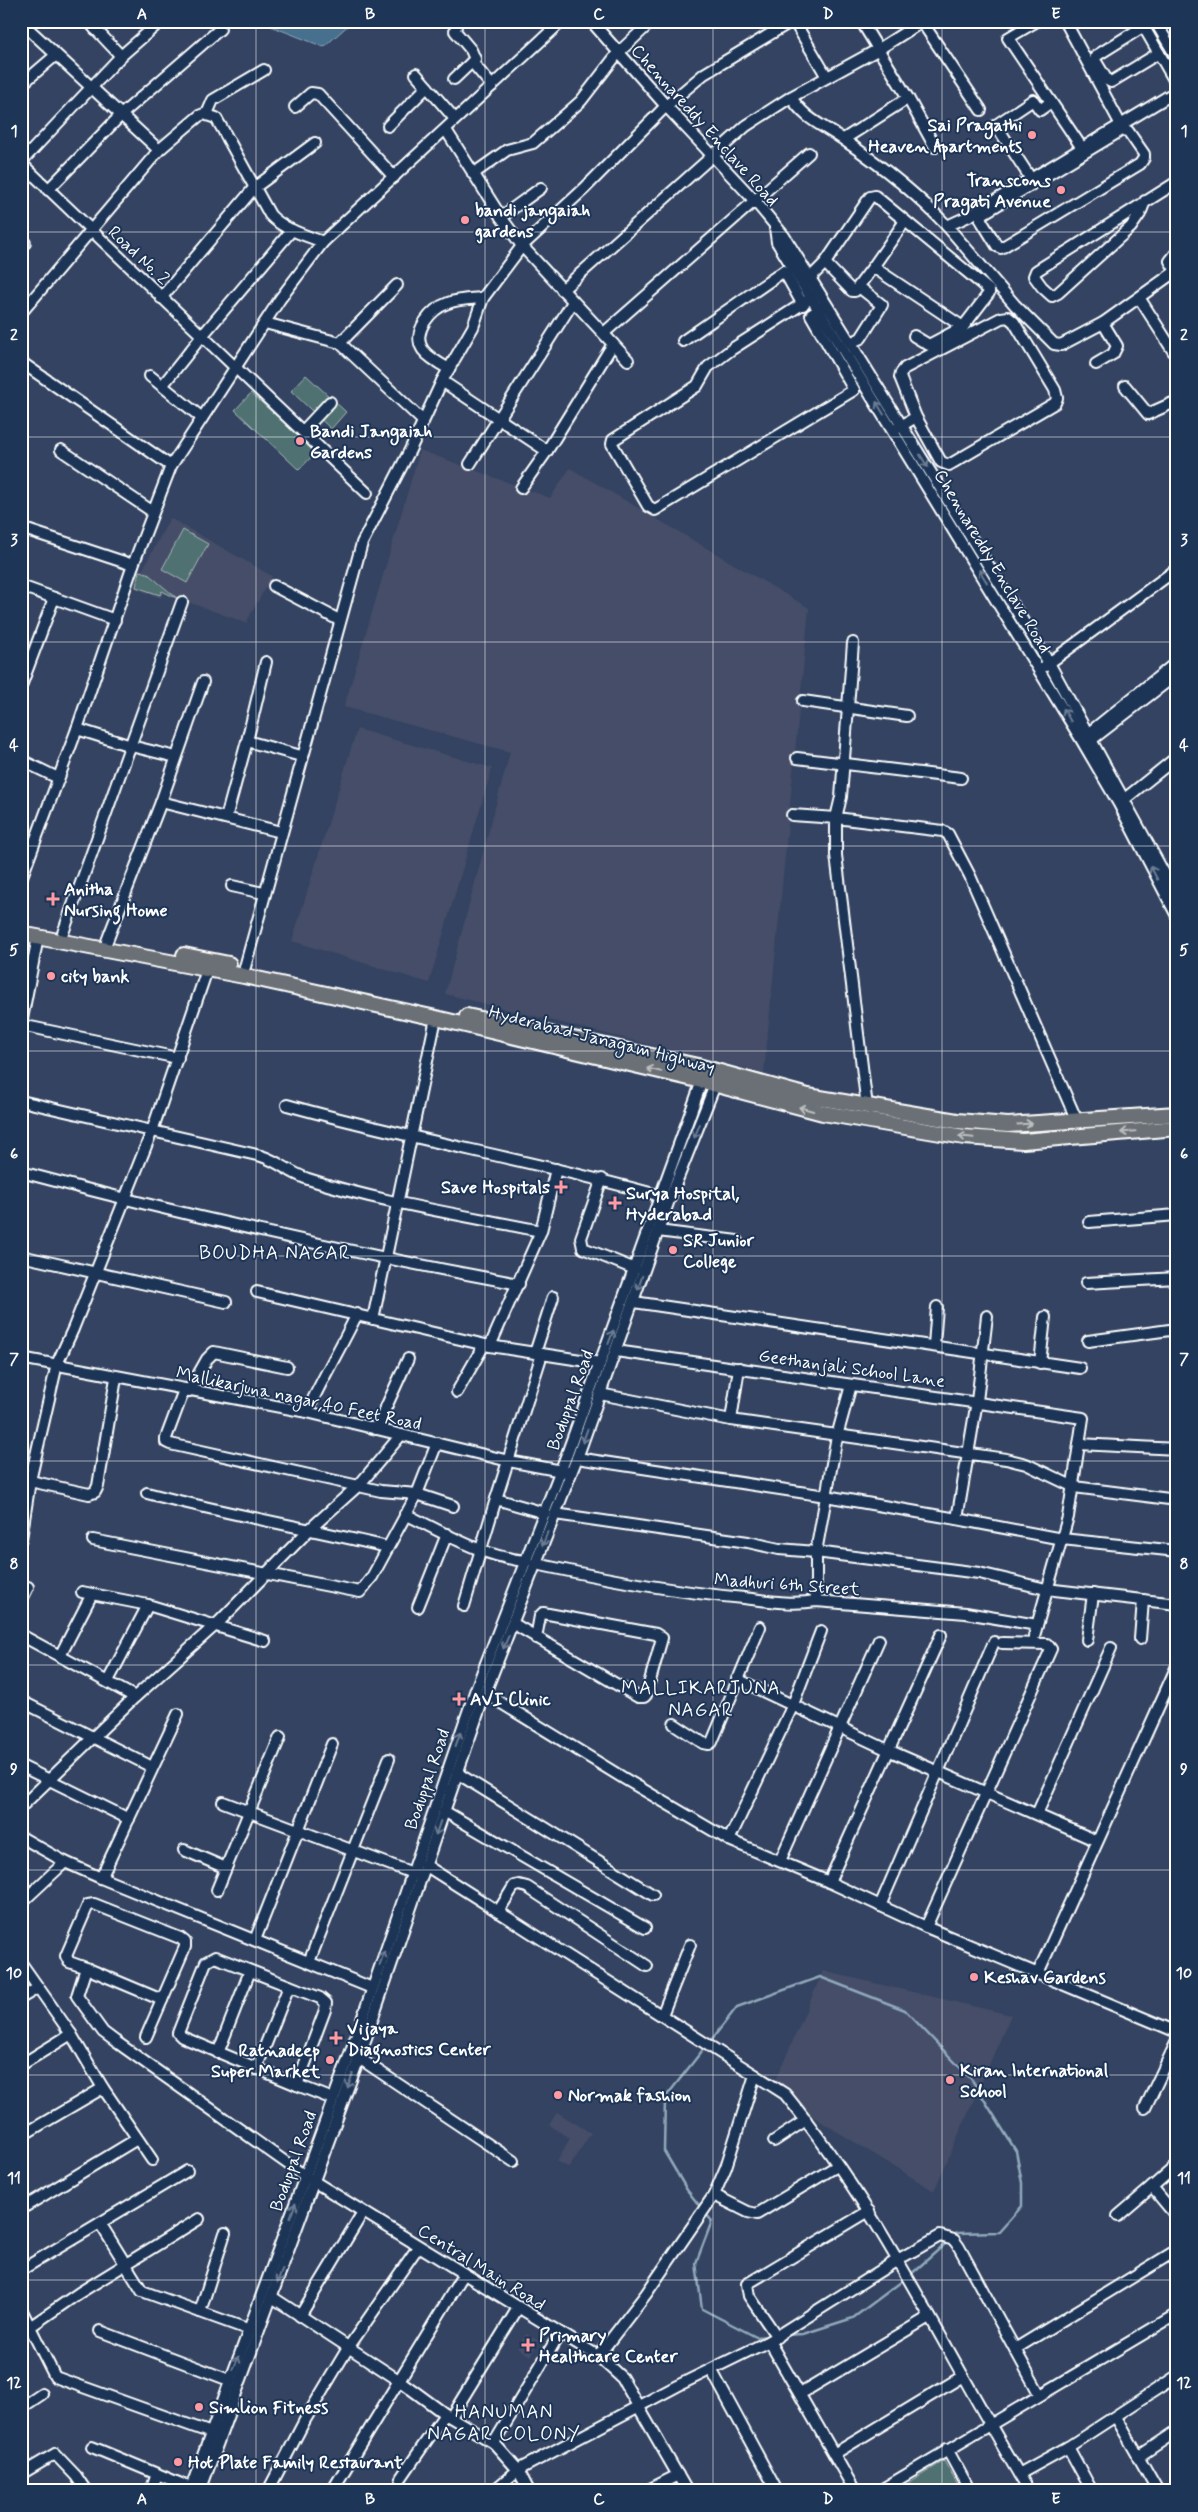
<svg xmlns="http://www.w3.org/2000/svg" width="1198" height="2512" font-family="Mynerve,sans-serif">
	<rect width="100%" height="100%" fill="#344361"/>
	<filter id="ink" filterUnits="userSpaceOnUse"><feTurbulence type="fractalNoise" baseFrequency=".02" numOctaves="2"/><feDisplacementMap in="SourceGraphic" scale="10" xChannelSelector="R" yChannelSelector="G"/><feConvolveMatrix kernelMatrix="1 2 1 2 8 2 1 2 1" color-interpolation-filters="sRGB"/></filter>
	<g filter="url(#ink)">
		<!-- built -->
		<g fill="#444d68">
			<path d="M420,450L550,498L570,468L809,608L764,1073L445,994L510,752L344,707Z"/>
			<path d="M170,518L272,576L246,623L163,593L161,598L134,588L138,570L143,569Z"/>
			<path d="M357,729L492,768L429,983L292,941Z"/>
			<path d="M823,1971L1011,2015L934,2191L771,2091Z"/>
			<path d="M557,2112L591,2133L569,2168L557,2161L570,2138L549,2125Z"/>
			<path d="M526,2334L539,2341L530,2356L517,2348Z"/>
		</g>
		<!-- green -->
		<g fill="#507171" stroke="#a8b8b8">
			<path d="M306,375L346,412L331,429L291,391Z"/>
			<path d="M251,393L316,452L299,470L235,410Z"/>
			<path d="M183,530L208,544L187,583L162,569Z"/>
			<path d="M139,571L147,573L178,599L162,591L160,595L136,587Z"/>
			<path d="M944,2461L961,2491H896Z"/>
		</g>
		<!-- water -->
		<path fill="#46708e" stroke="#90a9bb" d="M258,21H353L324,47Z"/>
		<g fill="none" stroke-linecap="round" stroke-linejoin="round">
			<!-- stream -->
			<g stroke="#90a9bb" stroke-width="2.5">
				<path d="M709,2043L737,2007L820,1977L905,2010L972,2080L1016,2151L1022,2183V2206L999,2232L957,2233"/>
				<path d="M702,2209L687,2190L664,2151L665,2098L705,2047"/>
				<path d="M705,2213L712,2221L696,2263L702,2309L756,2337L770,2336"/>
				<path d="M909,2276L945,2244"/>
				<path d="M786,2335L803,2334L853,2318L905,2279"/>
			</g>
			<defs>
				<g id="minor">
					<path d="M88,21L121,56"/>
					<path d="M591,21L666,106L755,201L784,236L1049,663L1177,897"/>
					<path d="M794,21L827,77"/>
					<path d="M1037,21L1008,38L1082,148"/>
					<path d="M1065,21L1121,125"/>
					<path d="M1155,21L1177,58"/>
					<path d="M21,22L159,150"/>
					<path d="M922,22L981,110"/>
					<path d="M1141,22L1177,85"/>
					<path d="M1144,26L1096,56L1095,60L1107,80L1111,82L1159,53"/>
					<path d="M95,29L105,21"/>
					<path d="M472,62L492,86"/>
					<path d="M416,74L455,119"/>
					<path d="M454,79L475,59L471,50L455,31L457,21"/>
					<path d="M21,85L56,55"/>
					<path d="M791,97C805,120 823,125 844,140C879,164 918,195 947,226L971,215L1177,91"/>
					<path d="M908,98L935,147"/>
					<path d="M295,107L311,93L318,94L394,177"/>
					<path d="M207,114L213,100L264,70"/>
					<path d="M388,126L427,87"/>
					<path d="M446,130L501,217L522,246L628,360"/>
					<path d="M1122,130L1128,131L1144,154V158L1140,164L1001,248L997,246L981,220V217L984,213Z"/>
					<path d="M844,139L908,98L861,21"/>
					<path d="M21,162L121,56L161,21"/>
					<path d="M21,163L367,493"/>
					<path d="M473,174L507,150L533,143L581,101L618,53L652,21"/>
					<path d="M1031,179L996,125L1033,100L1040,110L1051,102"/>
					<path d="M48,190L122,114L220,29"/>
					<path d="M1145,201L1140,214L1131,227L1058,293L1052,296L1042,287L1034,276L1036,271L1177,182"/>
					<path d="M501,217L541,188"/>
					<path d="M947,226L1015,305L1054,344L1061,345L1103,323L1176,271L1170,261L1177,252"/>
					<path d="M775,228L777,242L1081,739L1119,804L1177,916"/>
					<path d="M21,241L25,243"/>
					<path d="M825,263L870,197L875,196L989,290V293L963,327"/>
					<path d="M873,267L905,221"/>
					<path d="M805,283L825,263L852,291H855L873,267L963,327L929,345L914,336"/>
					<path d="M562,290L746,126L791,97L879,49L923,21"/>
					<path d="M816,295L732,349L708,367L697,386L613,440L612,444L648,506L655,510L854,390L811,315L825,306"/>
					<path d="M161,298L254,188L315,143"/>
					<path d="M1140,299L1177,357"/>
					<path d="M21,313L159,150L199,116L204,114L216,118L223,130L270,215C284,230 305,235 323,242"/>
					<path d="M265,323L340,343L423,421"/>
					<path d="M605,332L809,153"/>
					<path d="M683,341L784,271L803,305"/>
					<path d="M340,343L397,285"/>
					<path d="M850,343L861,338L882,305L859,287"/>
					<path d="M21,362L171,466"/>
					<path d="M1096,364L1113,354L1117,346L1103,323"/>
					<path d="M449,369C440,364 429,358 423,350C411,332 431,309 448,303C458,299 472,299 483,298"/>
					<path d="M150,376L202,418"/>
					<path d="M162,386L202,336L292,230"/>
					<path d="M1125,386L1148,414L1177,401"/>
					<path d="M896,429L916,417L941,462L949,465L1055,403L1057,398L1055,390L1014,322L1008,317L1001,318L905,368L901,373L900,377L916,417"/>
					<path d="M303,431L330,402"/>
					<path d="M61,450L153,512"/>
					<path d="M547,451L442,381L473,327L483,298L522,246L584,189L666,106L704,74L792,21"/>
					<path d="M470,464L573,302"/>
					<path d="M521,488L547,451L613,344"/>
					<path d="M21,528L133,565"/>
					<path d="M21,586L115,620"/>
					<path d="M274,586L339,620"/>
					<path d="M853,643L841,797L836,818V855L867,1107"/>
					<path d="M266,662L247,741L301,756"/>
					<path d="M1045,666L1177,569"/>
					<path d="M21,686L54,598"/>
					<path d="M803,701L907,716"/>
					<path d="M77,729L131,746L176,757"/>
					<path d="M1084,737L1177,662"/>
					<path d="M1086,744L1177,674"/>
					<path d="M797,758L961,778"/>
					<path d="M21,760L58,778"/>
					<path d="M161,802L203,682"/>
					<path d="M1121,802L1177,757"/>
					<path d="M792,815L836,818L943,831L948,834L970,876L1077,1121"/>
					<path d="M226,818L247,741"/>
					<path d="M21,879L77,729L133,565L171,466L280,299L323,242L562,21"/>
					<path d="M232,886L263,893"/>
					<path d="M63,933L182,602"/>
					<path d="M107,941L161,802L281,832"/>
					<path d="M245,967L362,543L410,450L442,381"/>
					<path d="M21,1024L38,937"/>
					<path d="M21,1025L178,1058"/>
					<path d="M21,1101L261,1156C278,1161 290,1173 308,1179C383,1203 463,1215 541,1231"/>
					<path d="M287,1105C411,1140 537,1161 661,1196"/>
					<path d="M21,1172C186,1216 352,1253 519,1284"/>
					<path d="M602,1179L581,1238L583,1248L635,1269"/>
					<path d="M1089,1222L1177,1215"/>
					<path d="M658,1231L737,1241"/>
					<path d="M21,1256L226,1302"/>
					<path d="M1086,1283L1177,1278"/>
					<path d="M257,1292L490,1346L600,1363"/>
					<path d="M634,1302L1080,1368"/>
					<path d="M987,1316L977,1401L957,1519L1062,1539L1177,1551"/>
					<path d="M373,1319L436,1018"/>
					<path d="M1088,1341L1177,1329"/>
					<path d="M934,1345L937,1307"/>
					<path d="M490,1346L541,1231L556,1169"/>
					<path d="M616,1351L1083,1418L1068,1517L1034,1636"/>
					<path d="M535,1353L553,1297"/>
					<path d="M21,1358L307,1412L509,1461L567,1472"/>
					<path d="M1040,1363L1045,1317"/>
					<path d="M184,1390L166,1438V1442L170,1444L381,1491L417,1494L453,1506"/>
					<path d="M189,1391L207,1359L214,1352L287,1367"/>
					<path d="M457,1392L484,1345"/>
					<path d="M600,1394L731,1420L1006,1459L1026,1464L1074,1487L1177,1500"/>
					<path d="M307,1412C322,1379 341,1347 357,1314"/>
					<path d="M731,1420L739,1368"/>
					<path d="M376,1429L408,1359"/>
					<path d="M1079,1444L1177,1449"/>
					<path d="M577,1458L826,1496L957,1519"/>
					<path d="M21,1479L89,1494L95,1492L98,1486L116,1378"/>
					<path d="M147,1493C226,1514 307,1528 387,1547"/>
					<path d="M496,1499L542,1354"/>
					<path d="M405,1514C443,1532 484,1558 527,1561"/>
					<path d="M555,1514L748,1542L779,1549L816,1552L979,1573L1046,1589L1177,1604"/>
					<path d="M21,1539L30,1481L57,1364L73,1329L152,1131L207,970"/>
					<path d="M93,1540L360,1592L372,1577L417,1494L437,1443"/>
					<path d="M536,1564C605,1579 673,1592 744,1598C768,1601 792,1605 816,1601L966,1613L1037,1625"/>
					<path d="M82,1592L148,1605L265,1641"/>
					<path d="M21,1601L28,1587"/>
					<path d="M816,1601V1552L837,1436L851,1385"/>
					<path d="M464,1606L496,1499L545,1513"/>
					<path d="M418,1607L447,1534"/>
					<path d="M514,1624L638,1697H644L646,1695L662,1638L656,1634L543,1613L540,1616L536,1638"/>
					<path d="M21,1635L135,1697"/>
					<path d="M1140,1639L1143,1600"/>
					<path d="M1087,1640L1093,1594"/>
					<path d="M60,1656L92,1594"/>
					<path d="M737,1679L888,1750L1097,1841"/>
					<path d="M108,1681L148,1605"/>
					<path d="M485,1693L625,1779L729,1840L829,1882L926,1927L1177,2032"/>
					<path d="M21,1701L152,1767"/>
					<path d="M674,1724L703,1743L709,1744L712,1742L760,1627"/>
					<path d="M21,1766L129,1819"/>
					<path d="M457,1773L653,1895"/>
					<path d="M223,1802L418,1875"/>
					<path d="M21,1807L135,1697L220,1621L310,1529L360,1484L401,1435"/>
					<path d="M444,1811L645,1928"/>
					<path d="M1037,1814L1111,1648"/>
					<path d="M21,1837L65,1862L101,1878L372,1988"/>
					<path d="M729,1840L792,1707L821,1631"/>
					<path d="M184,1850L226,1868L280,1737"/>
					<path d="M780,1861L879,1640"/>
					<path d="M425,1865L785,2094C884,2215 948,2358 1029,2491"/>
					<path d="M101,1878L178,1714"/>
					<path d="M829,1882L941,1635"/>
					<path d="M217,1890L226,1868"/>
					<path d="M21,1903L65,1862"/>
					<path d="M880,1906L994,1642"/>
					<path d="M498,1912L514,1886L519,1885L527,1887L647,1966"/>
					<path d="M926,1927L1051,1649L1047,1644L1002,1643"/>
					<path d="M255,1940L332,1744"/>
					<path d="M215,1957L320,1998L326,2003L325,2010L297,2085L182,2037L178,2033L206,1962Z"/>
					<path d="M309,1962L389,1759"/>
					<path d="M21,1963L71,2034L103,2088L152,2160"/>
					<path d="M86,1968L162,2000"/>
					<path d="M1038,1973L1177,1666"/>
					<path d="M21,1998L38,1988"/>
					<path d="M662,2015L690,1945"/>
					<path d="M146,2037L185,1947V1942L180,1938L94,1904L88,1905L66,1956L69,1962L86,1968L77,1996L103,2032L115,2041L305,2176L598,2356L622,2378L687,2491"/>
					<path d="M218,2053L250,1971"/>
					<path d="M359,2058L513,2161"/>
					<path d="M21,2065L71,2034"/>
					<path d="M256,2069L289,1986"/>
					<path d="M297,2085L333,2099"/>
					<path d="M1145,2108L1177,2041"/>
					<path d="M21,2136L103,2088"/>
					<path d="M774,2141L806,2120"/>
					<path d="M1177,2165L1152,2187L1177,2217"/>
					<path d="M714,2195L748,2212L757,2214L837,2166"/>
					<path d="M21,2209L137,2139"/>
					<path d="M1118,2216L1152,2187"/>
					<path d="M100,2223L142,2291L250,2330"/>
					<path d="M21,2270L187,2171"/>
					<path d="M272,2297L400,2381L445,2414L494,2443L518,2470L529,2491"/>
					<path d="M21,2309L55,2377L217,2435"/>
					<path d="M200,2312L225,2233"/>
					<path d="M300,2316L363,2212"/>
					<path d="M100,2331L229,2380"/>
					<path d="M21,2333L79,2293L199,2219"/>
					<path d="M777,2337L749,2296L747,2284L869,2211"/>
					<path d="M769,2341L855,2491"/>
					<path d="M1015,2349L1177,2250"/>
					<path d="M598,2356L646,2294L714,2195L726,2167L755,2075"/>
					<path d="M712,2371L777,2491"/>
					<path d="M800,2394L929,2317"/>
					<path d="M21,2408L42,2394"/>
					<path d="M451,2417L518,2308"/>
					<path d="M1116,2417L1158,2491"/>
					<path d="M494,2443L560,2333"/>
					<path d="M92,2447L191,2488"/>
					<path d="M1068,2447L1092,2491"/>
					<path d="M947,2449L970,2491"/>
					<path d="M834,2454L963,2376"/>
					<path d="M1138,2457L1177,2431"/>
					<path d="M21,2474L55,2454L76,2476L86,2491"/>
					<path d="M1019,2474L1068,2447L1177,2376"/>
					<path d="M401,2478L445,2414"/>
					<path d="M151,2491L157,2474"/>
					<path d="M190,2491L351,2051L476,1689L567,1454L702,1081"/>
					<path d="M200,2491L359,2058L485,1693L577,1458L668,1203L715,1085"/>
					<path d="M268,2491L305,2420L348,2348L418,2247"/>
					<path d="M332,2491L463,2275"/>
					<path d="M493,2491L518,2470L677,2386L769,2341L899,2259L940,2236L954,2240L959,2247L1040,2395"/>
					<path d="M646,2491L678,2475"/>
					<path d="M879,2491L1177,2314"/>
				</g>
				<g id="highway">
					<path d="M21,934L244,976L436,1018L702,1081L823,1113L964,1137L1023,1141L1177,1128"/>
					<path d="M184,955L229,964"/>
					<path d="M467,1016L698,1066L808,1096L957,1121L1008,1125L1177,1114"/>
				</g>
			</defs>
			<!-- minor casing -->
			<use href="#minor" stroke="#fff" stroke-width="14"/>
			<!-- highway casing -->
			<use href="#highway" stroke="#fff" stroke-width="18"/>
			<!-- minor -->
			<use href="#minor" stroke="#1d3557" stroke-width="10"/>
			<!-- highway -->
			<use href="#highway" stroke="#6b7074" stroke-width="14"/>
		</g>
		<!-- one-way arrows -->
		<defs><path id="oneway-shaft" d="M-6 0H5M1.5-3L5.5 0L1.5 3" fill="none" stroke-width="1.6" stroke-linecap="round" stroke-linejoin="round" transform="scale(1.25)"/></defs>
		<g stroke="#6c7c92">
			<use href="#oneway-shaft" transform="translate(880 408) rotate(-121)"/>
			<use href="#oneway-shaft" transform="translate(924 461) rotate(58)"/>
			<use href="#oneway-shaft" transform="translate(983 576) rotate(-121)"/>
			<use href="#oneway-shaft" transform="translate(1067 715) rotate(-120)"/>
			<use href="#oneway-shaft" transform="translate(1154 873) rotate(-117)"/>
			<use href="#oneway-shaft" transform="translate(697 1131) rotate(112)"/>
			<use href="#oneway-shaft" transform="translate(640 1283) rotate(108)"/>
			<use href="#oneway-shaft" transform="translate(611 1337) rotate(-69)"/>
			<use href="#oneway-shaft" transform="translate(585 1436) rotate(110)"/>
			<use href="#oneway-shaft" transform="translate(545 1539) rotate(110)"/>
			<use href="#oneway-shaft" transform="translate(506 1642) rotate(113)"/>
			<use href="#oneway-shaft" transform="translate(458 1739) rotate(-71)"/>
			<use href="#oneway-shaft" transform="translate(438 1828) rotate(109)"/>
			<use href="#oneway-shaft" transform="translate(382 1958) rotate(-71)"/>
			<use href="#oneway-shaft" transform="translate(350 2081) rotate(111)"/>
			<use href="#oneway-shaft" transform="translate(293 2210) rotate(-70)"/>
			<use href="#oneway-shaft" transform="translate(280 2276) rotate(110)"/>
			<use href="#oneway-shaft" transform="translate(236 2363) rotate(-68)"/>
		</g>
		<g stroke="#bcbfc0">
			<use href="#oneway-shaft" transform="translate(654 1070) rotate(-167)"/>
			<use href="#oneway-shaft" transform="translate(806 1109) rotate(-165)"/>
			<use href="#oneway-shaft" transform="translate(1025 1124) rotate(-4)"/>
			<use href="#oneway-shaft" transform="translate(1128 1132) rotate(175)"/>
			<use href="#oneway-shaft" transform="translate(966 1137) rotate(-174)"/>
		</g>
	</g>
	<!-- grid -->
	<path fill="none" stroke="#fff" stroke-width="1" stroke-opacity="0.55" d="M256,21V2491M485,21V2491M713,21V2491M942,21V2491M21,232H1177M21,437H1177M21,642H1177M21,846H1177M21,1051H1177M21,1256H1177M21,1461H1177M21,1665H1177M21,1870H1177M21,2075H1177M21,2280H1177"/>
	<!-- markers -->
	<g fill="#ff9aa2" stroke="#1d3557" stroke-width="2">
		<circle cx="1032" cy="135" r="5"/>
		<circle cx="1061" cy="190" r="5"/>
		<circle cx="465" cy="220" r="5"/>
		<circle cx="300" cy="441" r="5"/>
		<path d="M50.5 891.5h5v5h5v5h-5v5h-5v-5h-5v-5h5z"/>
		<circle cx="51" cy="976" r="5"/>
		<path d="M558.5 1179.5h5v5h5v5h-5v5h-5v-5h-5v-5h5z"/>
		<path d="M612.5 1195.5h5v5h5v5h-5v5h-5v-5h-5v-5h5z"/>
		<circle cx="673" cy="1250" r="5"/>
		<path d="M456.5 1691.5h5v5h5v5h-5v5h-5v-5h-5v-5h5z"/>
		<circle cx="974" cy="1977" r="5"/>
		<path d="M333.5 2030.5h5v5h5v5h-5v5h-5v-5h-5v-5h5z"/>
		<circle cx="330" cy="2060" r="5"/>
		<circle cx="950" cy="2080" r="5"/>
		<circle cx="558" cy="2095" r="5"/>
		<path d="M525.5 2337.5h5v5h5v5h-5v5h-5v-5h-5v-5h5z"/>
		<circle cx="199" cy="2407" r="5"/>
		<circle cx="178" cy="2462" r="5"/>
	</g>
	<g text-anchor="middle" stroke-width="4" stroke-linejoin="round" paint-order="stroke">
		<!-- street labels -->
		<g font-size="18" fill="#fff" stroke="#1d3557">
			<text transform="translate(705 125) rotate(48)" y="6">Chennareddy Enclave Road</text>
			<text transform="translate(139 255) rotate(43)" y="6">Road No. 2</text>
			<text transform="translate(993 561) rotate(59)" y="6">Chennareddy Enclave Road</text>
			<text transform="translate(602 1039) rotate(14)" y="6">Hyderabad-Janagam Highway</text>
			<text transform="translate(852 1368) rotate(8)" y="6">Geethanjali School Lane</text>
			<text transform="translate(299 1398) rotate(12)" y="6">Mallikarjuna nagar,40 Feet Road</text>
			<text transform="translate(570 1400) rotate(-70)" y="6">Boduppal Road</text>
			<text transform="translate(787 1584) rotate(4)" y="6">Madhuri 6th Street</text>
			<text transform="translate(427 1779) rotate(-71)" y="6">Boduppal Road</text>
			<text transform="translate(293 2161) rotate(-70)" y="6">Boduppal Road</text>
			<text transform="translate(482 2267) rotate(32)" y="6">Central Main Road</text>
		</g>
		<!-- poi labels -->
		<g font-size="18" font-weight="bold" fill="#fff" stroke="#1d3557" text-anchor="start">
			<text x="1022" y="131" text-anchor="end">Sai Pragathi<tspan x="1022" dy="21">Heaven Apartments</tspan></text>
			<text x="1051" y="186" text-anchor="end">Transcons<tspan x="1051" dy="21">Pragati Avenue</tspan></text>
			<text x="475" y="216">bandi jangaiah<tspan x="475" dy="21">gardens</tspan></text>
			<text x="310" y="437">Bandi Jangaiah<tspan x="310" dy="21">Gardens</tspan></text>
			<text x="64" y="895">Anitha<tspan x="64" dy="21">Nursing Home</tspan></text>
			<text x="61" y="982">city bank</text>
			<text x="550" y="1193" text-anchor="end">Save Hospitals</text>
			<text x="626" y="1199">Surya Hospital,<tspan x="626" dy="21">Hyderabad</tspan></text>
			<text x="683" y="1246">SR Junior<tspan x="683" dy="21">College</tspan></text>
			<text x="470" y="1705">AVI Clinic</text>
			<text x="984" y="1983">Keshav Gardens</text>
			<text x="347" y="2034">Vijaya<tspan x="347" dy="21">Diagnostics Center</tspan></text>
			<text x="320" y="2056" text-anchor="end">Ratnadeep<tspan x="320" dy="21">Super Market</tspan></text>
			<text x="960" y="2076">Kiran International<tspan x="960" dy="21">School</tspan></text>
			<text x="568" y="2101">Normak fashion</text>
			<text x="539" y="2341">Primary<tspan x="539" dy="21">Healthcare Center</tspan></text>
			<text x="209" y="2413">Simlion Fitness</text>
			<text x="188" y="2468">Hot Plate Family Restaurant</text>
		</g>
		<!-- neighbourhood labels -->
		<g font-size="19" letter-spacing="1" fill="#fff" stroke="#1d3557">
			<text x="275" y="1259">BOUDHA NAGAR</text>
			<text x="701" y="1694">MALLIKARJUNA<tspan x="701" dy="22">NAGAR</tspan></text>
			<text x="504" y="2418">HANUMAN<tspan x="504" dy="22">NAGAR COLONY</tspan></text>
		</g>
	</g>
	<!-- margin -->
	<rect width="1198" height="2512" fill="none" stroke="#1d3557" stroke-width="55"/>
	<rect x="28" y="28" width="1142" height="2456" fill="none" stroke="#fff" stroke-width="2"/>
	<g font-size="16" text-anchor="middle" font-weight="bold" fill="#fff">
		<text x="142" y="19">A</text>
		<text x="370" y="19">B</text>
		<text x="599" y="19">C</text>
		<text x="828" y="19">D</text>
		<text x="1056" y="19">E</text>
		<text x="14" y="136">1</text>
		<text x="1184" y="136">1</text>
		<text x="14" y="340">2</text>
		<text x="1184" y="340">2</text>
		<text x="14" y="545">3</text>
		<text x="1184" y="545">3</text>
		<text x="14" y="750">4</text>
		<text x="1184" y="750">4</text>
		<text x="14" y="955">5</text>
		<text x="1184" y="955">5</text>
		<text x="14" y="1159">6</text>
		<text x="1184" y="1159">6</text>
		<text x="14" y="1364">7</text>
		<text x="1184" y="1364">7</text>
		<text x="14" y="1569">8</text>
		<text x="1184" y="1569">8</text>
		<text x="14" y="1774">9</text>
		<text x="1184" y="1774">9</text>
		<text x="14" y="1978">10</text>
		<text x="1184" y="1978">10</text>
		<text x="14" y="2183">11</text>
		<text x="1184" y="2183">11</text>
		<text x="14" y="2388">12</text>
		<text x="1184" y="2388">12</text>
		<text x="142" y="2504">A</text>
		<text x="370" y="2504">B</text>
		<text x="599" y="2504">C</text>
		<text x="828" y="2504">D</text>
		<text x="1056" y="2504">E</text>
	</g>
</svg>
